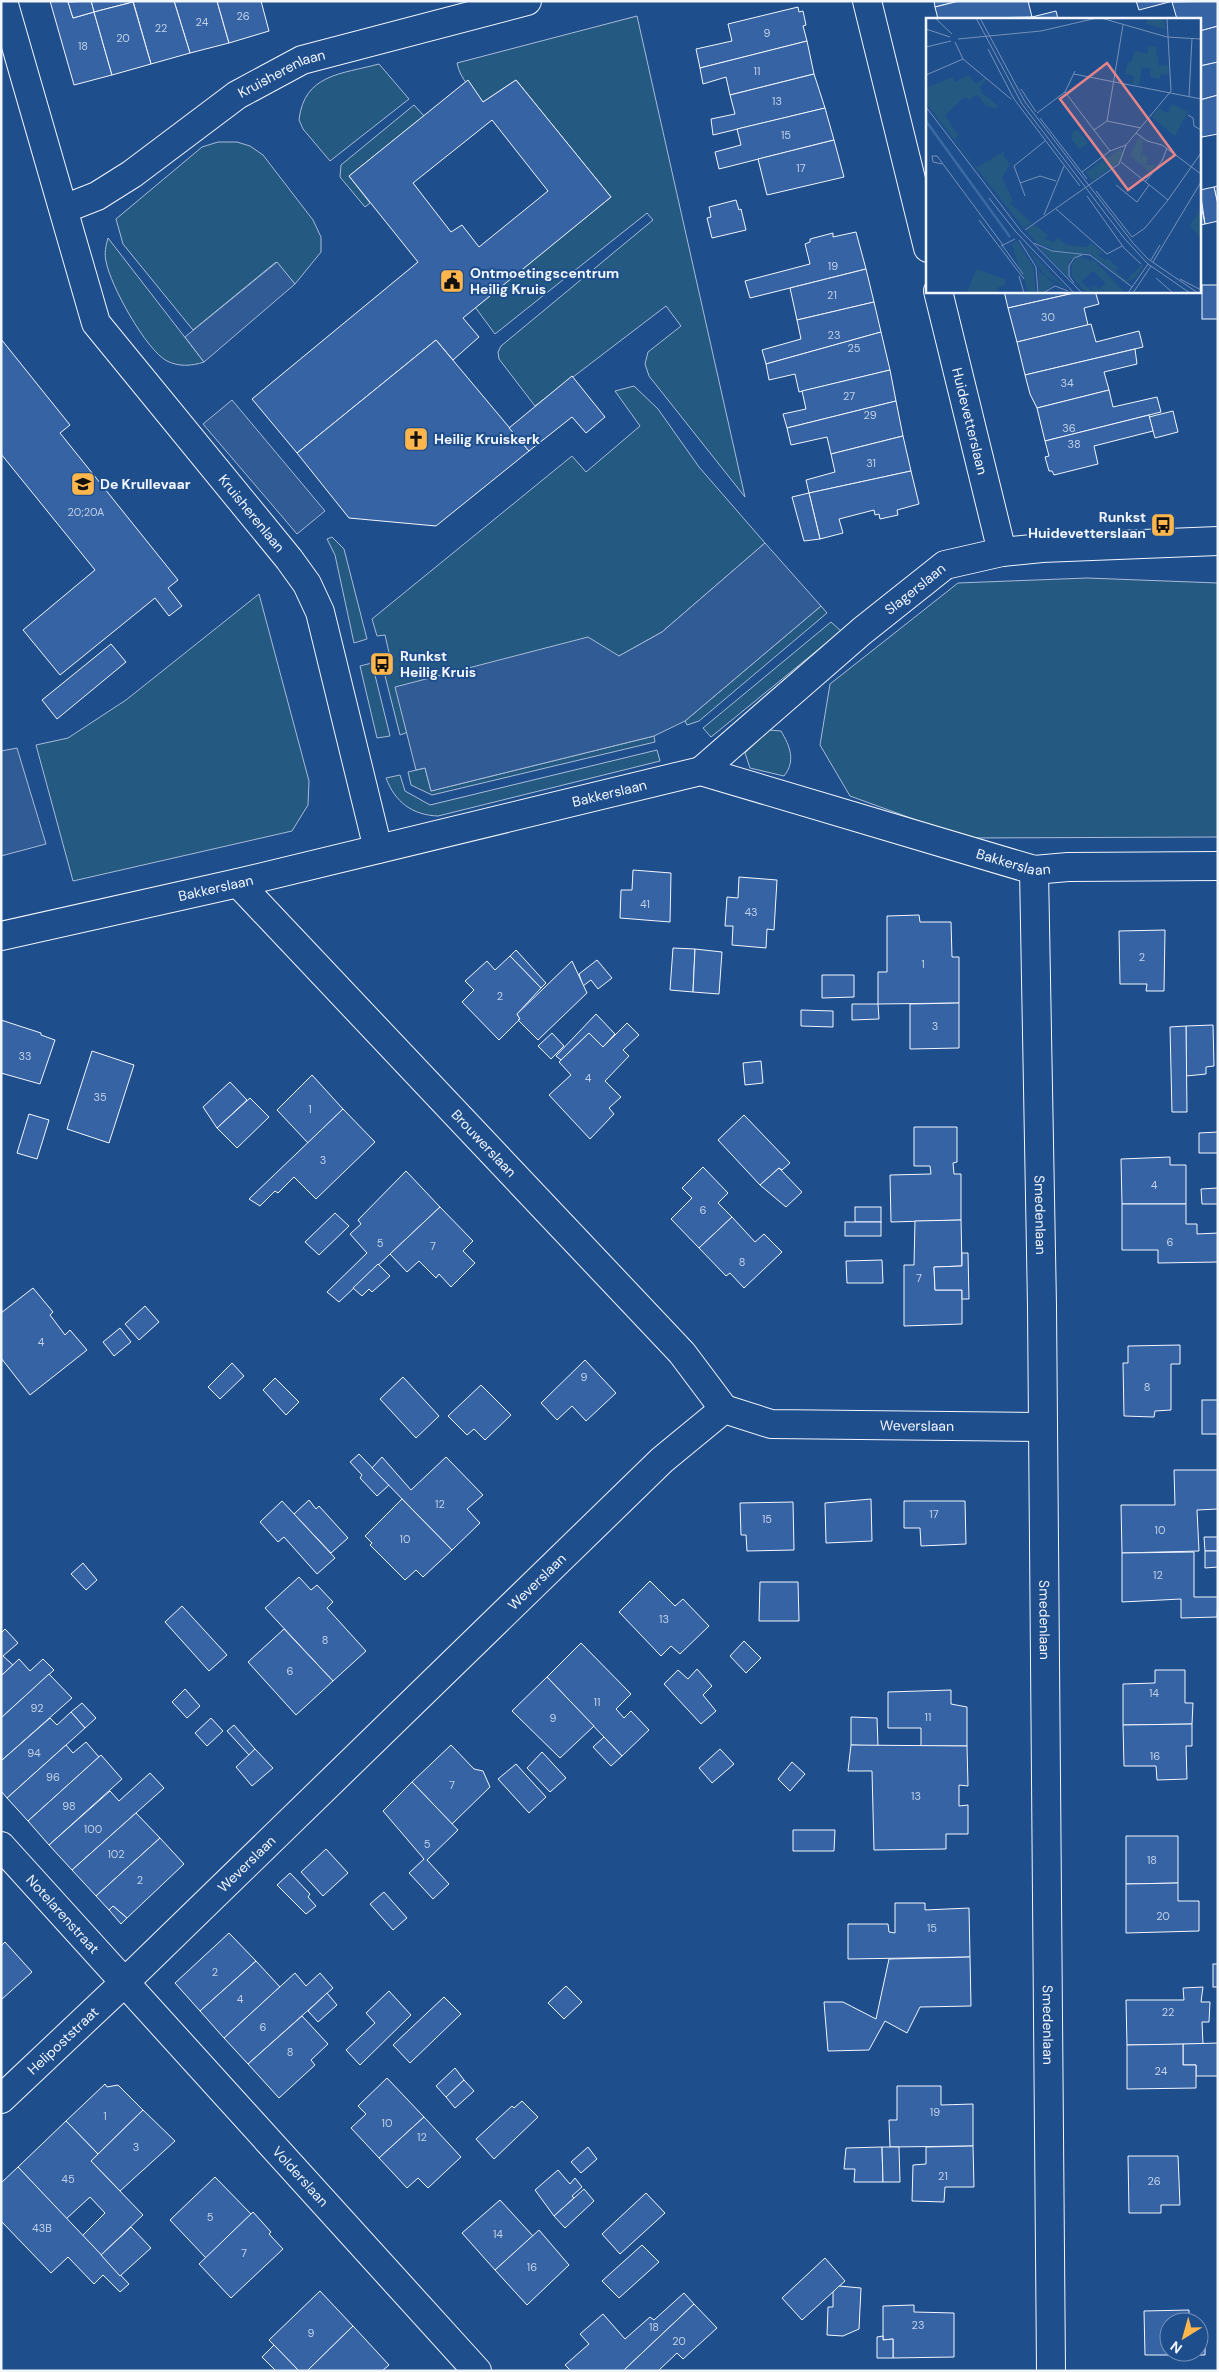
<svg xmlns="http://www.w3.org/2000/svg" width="1219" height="2372" font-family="'DM Sans',sans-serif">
	<rect width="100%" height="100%" fill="#1f4e8c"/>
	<!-- green -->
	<g fill="#245a82" stroke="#a8bbd7">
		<path d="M637,16L745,497L649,376L645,364L648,352L681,326L666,306L535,406L499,359L498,352L501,346L653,220L647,213L495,334L475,307L611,197L516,80L483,102C472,90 460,79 457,63Z"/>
		<path d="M379,64L409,99L330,161L303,129L299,120C304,74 342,74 379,64Z"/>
		<path d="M414,105L424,116L349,176L370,203L365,207L340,177L341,165Z"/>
		<path d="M218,142H237L250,146L263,155L313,220L321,237V252L295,284L276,262L193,330L123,244L116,219L202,147Z"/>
		<path d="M108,238L204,362C192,366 179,367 167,361C146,350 110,285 106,261C104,253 106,246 108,238Z"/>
		<path d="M634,386L658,409L699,467L765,543L662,632L619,656L396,687L408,732L400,735L382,664L390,657L385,635L377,636L372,619L572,456L586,472L640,426L615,391Z"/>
		<path d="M332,537L344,549L367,639L354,643L335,555L327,539Z"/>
		<path d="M1087,578L1218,583V837L966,838L850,796L820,745L830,684L958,583Z"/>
		<path d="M259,594L309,781L308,805L292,831L73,881L36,745L68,738L126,700Z"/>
		<path d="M821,606L827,613L699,721L687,725L685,721Z"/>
		<path d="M831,622L841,631L711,737L703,728Z"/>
		<path d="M372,663L390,736L377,738L360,666Z"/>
		<path d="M769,730L781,731C790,746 796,761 784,776L750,768L745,753Z"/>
		<path d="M654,736L655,742L432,795L411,785L408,772L425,768L431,791Z"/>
		<path d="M657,750L660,761L438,816C412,815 395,802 386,778L400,775L405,791L430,805Z"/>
	</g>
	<!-- parking -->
	<g fill="#305b95" stroke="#a8bbd7">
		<path d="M277,262L295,284L204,362L185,337Z"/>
		<path d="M232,400L325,511L297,534L203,424Z"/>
		<path d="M765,543L821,606L685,721L654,736L431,791L425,768L416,770L395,687L588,637L619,656L662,632Z"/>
		<path d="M17,748L46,844L1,856V751Z"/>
	</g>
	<!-- building -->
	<g fill="#3563a3" stroke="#f2f6ff" fill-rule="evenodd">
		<path d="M50,1H68L73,18L94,12L112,75L74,85Z"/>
		<path d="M91,1H133V2L94,12Z"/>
		<path d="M91,1L94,12L73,18L68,2Z"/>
		<path d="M174,1H217L229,43L190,53Z"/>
		<path d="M174,1L190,53L151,64L133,1Z"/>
		<path d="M217,1H261L269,31L229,43Z"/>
		<path d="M934,1H959L935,7Z"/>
		<path d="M959,1H1028L1032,17L938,19L935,7Z"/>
		<path d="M1136,1H1173L1139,10Z"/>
		<path d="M1218,1V26L1200,31V19H1177L1172,2Z"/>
		<path d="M133,2L151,64L112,75L94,12Z"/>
		<path d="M798,7L799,12L803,11L806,25L803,26L807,41L700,68L696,49L732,41L728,24Z"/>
		<path d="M1056,11L1058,19H1027L1032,17Z"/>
		<path d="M1218,26V62L1200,66V31Z"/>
		<path d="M807,41L814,74L730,95L726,77L703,84L700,68Z"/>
		<path d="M1218,62V95L1200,100V66Z"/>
		<path d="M814,74L825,108L713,135L711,119L735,114L730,95Z"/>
		<path d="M468,80L483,102L516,80L611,197L463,318L479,337L453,360L436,340L297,453L252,399L418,262L349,176ZM492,120L548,191L479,247L462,225L451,232L413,183Z"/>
		<path d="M1218,95V134L1202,137L1200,129V100Z"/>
		<path d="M825,108L834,140L719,169L715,152L741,145L737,129Z"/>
		<path d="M834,140L844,177L767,195L758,159Z"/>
		<path d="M1218,186V205L1214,187Z"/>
		<path d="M1214,187L1218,205V221L1205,224L1200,190Z"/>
		<path d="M736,200L739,210L741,209L746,230L712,238L707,218L711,217L709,207Z"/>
		<path d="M1200,200L1205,224L1200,225Z"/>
		<path d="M856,232L866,269L750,298L745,281L810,264L805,244L810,242V239L833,233V237Z"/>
		<path d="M866,269L874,302L797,320L790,288Z"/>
		<rect x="1202" y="285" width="16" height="34"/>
		<path d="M1004,291H1083L1008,308Z"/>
		<path d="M1083,291H1095L1099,304L1084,308L1088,325L1017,342L1008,308Z"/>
		<path d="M874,302L881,332L766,364L762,350L801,339L797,320Z"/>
		<path d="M1091,324L1096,342L1139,331L1143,347L1025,375L1017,342Z"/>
		<path d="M881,332L890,370L799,392L795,374L769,380L766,364Z"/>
		<path d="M1,339L70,425L60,433L178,580L168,588L182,606L169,616L155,598L60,675L23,630L95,570L1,454Z"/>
		<path d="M436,340L529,451L436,526L349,518L297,453Z"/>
		<path d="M1135,349L1137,364L1104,372L1109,390L1037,408L1030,394L1025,375Z"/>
		<path d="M890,370L896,401L787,428L783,414L806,409L802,391Z"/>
		<path d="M572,376L605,417L586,433L572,417L529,451L509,428Z"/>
		<path d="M1109,390L1113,407L1157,397L1161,412L1045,441L1037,408Z"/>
		<path d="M896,401L903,436L831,454L827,437L791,445L787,428Z"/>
		<path d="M1173,411L1178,432L1155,438L1149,417Z"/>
		<path d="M1149,415L1153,431L1094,446L1098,464L1054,475L1052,471H1049L1045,457L1049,456L1045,441Z"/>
		<path d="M903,436L911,471L809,493L806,480L835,472L831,454Z"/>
		<path d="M911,471L919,504L897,510L898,515L880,519L879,514L875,515L874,510L839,519L843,533L820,539L809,493Z"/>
		<path d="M809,493L820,539L804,541L792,497Z"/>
		<path d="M111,644L126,662L57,719L42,700Z"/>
		<path d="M633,870L671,873L670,922L620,918L621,890H632Z"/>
		<path d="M739,877L777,880L774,930L767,929L766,948L732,945L733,926H725L727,897L738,898Z"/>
		<path d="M919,915L920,922H951L952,957H959V1003L878,1004V972H887V916Z"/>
		<path d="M1165,930L1164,991H1146L1147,984H1120L1119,931Z"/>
		<path d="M673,948L695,949L693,992L670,990Z"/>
		<path d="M695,949L722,952L719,994L693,992Z"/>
		<path d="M516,950L546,983L541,988L510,956Z"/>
		<path d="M510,956L541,988L517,1014L520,1019L499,1040L462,1002L474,990L465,981L487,961L495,970Z"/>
		<path d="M597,960L612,978L598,989L591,980L583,986L579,974Z"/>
		<path d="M572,961L587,993L538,1040L518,1020L520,1019L517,1014Z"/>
		<path d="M822,975H854V997L822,998Z"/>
		<path d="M959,1003V1048L910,1049V1004Z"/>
		<path d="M852,1004H878L879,1019L852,1020Z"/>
		<path d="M801,1010L833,1011V1027L801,1026Z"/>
		<path d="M596,1014L615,1034L603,1047L589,1033L561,1060L556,1056Z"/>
		<path d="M1,1020L41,1033V1035L55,1040L40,1084L1,1073Z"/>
		<path d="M627,1023L639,1035L623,1050L629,1056L605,1081L621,1097L609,1108L614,1114L590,1139L549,1095L571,1075L559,1062L589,1033L603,1047Z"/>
		<path d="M1213,1025L1214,1066L1206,1067V1074L1186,1076V1026Z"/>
		<path d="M1186,1026L1187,1112H1172L1170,1027Z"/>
		<path d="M552,1033L564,1046L551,1059L538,1046Z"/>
		<path d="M92,1051L134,1065L109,1143L67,1129Z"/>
		<path d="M761,1061L763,1083L745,1085L743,1063Z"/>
		<path d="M312,1075L343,1109L308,1143L277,1110Z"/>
		<path d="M230,1082L247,1100L217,1128L203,1107Z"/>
		<path d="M250,1098L269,1117L237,1148L217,1128Z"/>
		<path d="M343,1109L375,1142L316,1199L294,1177L278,1193L275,1191L260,1206L249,1199Z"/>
		<path d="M29,1114L49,1120L37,1159L17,1153Z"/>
		<path d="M744,1115L790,1163L782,1170L779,1168L760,1185L718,1140Z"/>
		<path d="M914,1127H957V1162L953,1163L954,1174H961V1220L891,1222L890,1175L931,1174L930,1166H914Z"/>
		<path d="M1218,1132V1153H1199V1133Z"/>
		<path d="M1170,1157V1165H1186V1204H1122L1121,1159Z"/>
		<path d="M703,1167L728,1193L718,1203L732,1217L699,1248L671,1219L692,1198L682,1188Z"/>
		<path d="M779,1168L802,1192L786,1207L760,1185Z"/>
		<path d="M406,1171L440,1207L339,1302L327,1292L367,1253L350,1234L361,1224L358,1220Z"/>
		<path d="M1218,1188V1204H1202L1201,1189Z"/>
		<path d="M1122,1204H1186V1224H1197V1234L1218,1233V1262L1158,1263V1250H1122Z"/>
		<path d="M440,1207L473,1241L463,1251L475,1263L451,1287L439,1274L436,1278L419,1261L407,1272L390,1254Z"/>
		<rect x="855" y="1207" width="26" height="15"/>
		<path d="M335,1213L349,1226L319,1255L305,1242Z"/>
		<path d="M732,1217L755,1242L764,1234L782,1252L744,1288L730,1273L726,1276L699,1248Z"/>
		<path d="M961,1220L962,1266L934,1267L935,1290H962V1324L904,1326V1265H914L915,1221Z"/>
		<rect x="845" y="1222" width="36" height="14"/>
		<path d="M962,1253H968L969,1299H962V1290H935L934,1267L962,1266Z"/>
		<path d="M882,1260L883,1283H847L846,1261Z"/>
		<path d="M378,1264L390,1276L372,1292L369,1289L362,1296L353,1288Z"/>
		<path d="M33,1288L53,1312L50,1315L65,1335L70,1330L87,1350L30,1395L1,1358V1313Z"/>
		<path d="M145,1306L159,1322L139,1340L125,1324Z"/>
		<path d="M120,1328L131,1342L114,1356L103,1342Z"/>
		<path d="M1180,1345V1364H1171V1410L1155,1411L1154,1417L1124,1416L1123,1363H1128V1346Z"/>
		<path d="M585,1360L616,1393L586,1421L572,1406L557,1420L541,1403Z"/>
		<path d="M232,1363L244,1376L220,1399L208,1387Z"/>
		<path d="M403,1377L439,1416L416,1438L380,1399Z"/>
		<path d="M275,1378L299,1402L286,1415L263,1390Z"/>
		<path d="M481,1385L511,1415L485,1440L474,1429L467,1435L448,1416Z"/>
		<rect x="1202" y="1400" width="16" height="34"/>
		<path d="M359,1454L389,1485L377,1496L360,1478L362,1475L350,1462Z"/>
		<path d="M382,1457L411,1490L446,1457L483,1495L467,1509L480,1523L452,1550L372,1468Z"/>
		<path d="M1174,1470H1218V1509L1197,1510L1199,1551L1122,1553L1121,1505H1175Z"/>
		<path d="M402,1499L452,1550L423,1577L416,1570L405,1580L370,1545L372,1543L365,1536Z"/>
		<path d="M871,1499L872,1541L826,1543L825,1503Z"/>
		<path d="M309,1500L316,1509L319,1506L348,1538L331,1553L294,1514Z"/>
		<path d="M282,1501L335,1558L317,1574L284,1537L278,1542L260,1522Z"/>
		<path d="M904,1501H965L966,1544L921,1546L920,1528H904Z"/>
		<path d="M793,1502L794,1550L747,1551L746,1535H741L740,1503Z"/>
		<path d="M1204,1537H1218V1551H1205Z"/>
		<path d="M1205,1551H1218V1567L1205,1568Z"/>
		<path d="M1194,1552V1597H1218L1217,1617L1181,1618V1599L1122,1602V1553Z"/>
		<path d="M83,1563L97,1580L86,1590L71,1574Z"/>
		<path d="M299,1577L311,1590L317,1585L333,1602L327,1608L366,1651L333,1681L265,1608Z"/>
		<path d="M650,1581L675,1606L683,1599L709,1626L680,1654L671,1646L661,1656L619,1612Z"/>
		<path d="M760,1582H798L799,1621H759Z"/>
		<path d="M182,1606L227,1655L209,1671L165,1622Z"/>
		<path d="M5,1629L18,1643L3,1656L13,1665L1,1676V1633Z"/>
		<path d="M284,1629L333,1681L296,1715L248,1662Z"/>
		<path d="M744,1641L761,1658L746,1673L730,1656Z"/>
		<path d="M581,1643L631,1694L616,1709L624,1718L631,1711L649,1730L622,1756L547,1677Z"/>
		<path d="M19,1659L30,1671L43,1659L54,1670L1,1718V1676Z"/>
		<path d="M697,1669L712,1686L703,1695L716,1711L701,1724L664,1684L678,1670L688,1679Z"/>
		<path d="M1155,1670H1185V1703H1193L1192,1724L1123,1725V1684L1155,1683Z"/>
		<path d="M49,1674L72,1698L1,1761V1718Z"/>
		<path d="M547,1677L594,1726L560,1758L512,1711Z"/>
		<path d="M185,1689L200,1706L187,1718L172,1702Z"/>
		<path d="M951,1690V1704L967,1707V1746H921V1728H888V1692Z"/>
		<path d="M82,1703L96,1718L85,1728L71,1712Z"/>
		<path d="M71,1712L85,1728L7,1798L1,1791V1761L50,1718L57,1725Z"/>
		<path d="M851,1717L877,1718L878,1746L851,1745Z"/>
		<path d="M211,1718L223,1731L207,1746L195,1733Z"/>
		<path d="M1192,1724V1746H1186L1187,1779L1157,1780L1156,1766H1124L1123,1725Z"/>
		<path d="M234,1725L255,1749L249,1755L227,1731Z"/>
		<path d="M604,1737L622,1756L611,1766L593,1747Z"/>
		<path d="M86,1742L99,1757L28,1821L7,1798L66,1745L73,1753Z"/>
		<path d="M451,1745L474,1769L483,1771L490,1787L452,1824L412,1782Z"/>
		<path d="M851,1745L967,1746L968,1786L959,1785V1806L968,1805V1834H946V1849L874,1850L872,1771H848Z"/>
		<path d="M255,1749L273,1768L252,1786L236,1767Z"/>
		<path d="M720,1749L734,1764L712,1783L699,1768Z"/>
		<path d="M542,1752L566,1778L550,1792L527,1768Z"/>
		<path d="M101,1755L122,1779L49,1845L28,1821Z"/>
		<path d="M792,1762L805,1774L790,1791L778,1779Z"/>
		<path d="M516,1764L546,1797L529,1813L498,1779Z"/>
		<path d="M150,1773L164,1788L72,1870L49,1845L110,1791L119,1801Z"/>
		<path d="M412,1782L458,1830L427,1860L449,1884L433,1899L409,1873L424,1859L383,1811Z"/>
		<path d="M136,1813L160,1838L96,1896L72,1870Z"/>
		<path d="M793,1830H835L834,1851H793Z"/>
		<path d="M1126,1836H1178V1883L1126,1884Z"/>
		<path d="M160,1838L184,1864L127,1918L113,1906L109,1910L96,1896Z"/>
		<path d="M326,1849L348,1873L323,1896L301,1872Z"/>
		<path d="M290,1873L310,1894L308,1897L316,1906L306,1914L277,1885Z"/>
		<path d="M1178,1883V1901H1199V1931L1126,1933V1884Z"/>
		<path d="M384,1892L407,1918L393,1930L370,1904Z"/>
		<path d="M895,1903H925V1910L969,1908L970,1957L848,1959V1924H888L889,1932L895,1933Z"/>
		<path d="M113,1906L127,1918L121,1924L109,1910Z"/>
		<path d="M229,1933L256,1961L200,2011L175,1983Z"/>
		<path d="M5,1942L32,1972L1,2000V1946Z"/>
		<path d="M970,1957L971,2006L920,2007L907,2033L885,2021L869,2050L828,2051L824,2002H843L876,2019L889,1959Z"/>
		<path d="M256,1961L280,1987L224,2038L200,2011Z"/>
		<rect x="1213" y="1964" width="5" height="23"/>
		<path d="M295,1973L306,1986L320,1973L333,1988L248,2064L224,2038Z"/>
		<path d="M566,1986L582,2002L564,2019L548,2003Z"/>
		<path d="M1203,1987L1201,2002H1210L1209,2022H1202L1203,2044L1127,2045L1126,2000H1184L1183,1988Z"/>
		<path d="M389,1991L411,2015L360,2065L346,2050L375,2023L366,2013Z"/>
		<path d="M327,1993L337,2005L318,2022L308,2011Z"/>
		<path d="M444,1997L461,2014L410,2063L393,2045Z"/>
		<path d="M302,2016L328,2044L311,2060L315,2065L279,2098L248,2064Z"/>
		<path d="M1218,2043V2076H1196V2065H1183V2044Z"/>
		<path d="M1183,2044V2065H1196V2088L1127,2089V2045Z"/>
		<path d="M455,2068L464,2080L446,2097L436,2086Z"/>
		<path d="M387,2078L424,2117L379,2158L351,2128L366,2114L358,2106Z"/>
		<path d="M464,2080L474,2091L455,2108L446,2097Z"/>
		<path d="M105,2084L107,2087L118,2085L143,2110L98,2154L66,2121Z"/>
		<path d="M897,2086H941V2105L973,2104V2146L890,2147L889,2120H897Z"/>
		<path d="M522,2101L538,2117L494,2159L476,2139L512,2106L514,2108Z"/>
		<path d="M143,2110L175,2141L120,2191L91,2161Z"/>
		<path d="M424,2117L461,2157L428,2188L418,2178L407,2188L379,2158Z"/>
		<path d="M66,2121L98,2154L91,2161L143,2215L101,2255L82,2236L105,2213L90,2197L66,2219L18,2167Z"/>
		<path d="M973,2146L974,2187H945L944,2202L912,2201L913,2165L926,2164V2147Z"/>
		<path d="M588,2147L597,2159L581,2173L571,2162Z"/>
		<path d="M882,2147L883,2182H854L855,2169H844L846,2148Z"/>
		<path d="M882,2147H899L900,2182H883Z"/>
		<path d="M1128,2156H1178L1180,2205H1161V2213H1129Z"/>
		<path d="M18,2167L129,2284L120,2292L103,2275L94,2284L68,2257L51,2273L1,2221V2183Z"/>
		<path d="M558,2170L570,2184L575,2178L582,2187L572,2196L574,2198L554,2216L535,2190Z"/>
		<path d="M215,2177L251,2214L206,2258L170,2220Z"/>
		<path d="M584,2189L594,2201L565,2228L554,2216Z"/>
		<path d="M646,2193L665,2213L620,2254L602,2234Z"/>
		<path d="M500,2200L533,2236L495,2270L462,2233Z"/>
		<path d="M253,2212L271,2232L269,2234L283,2249L231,2298L199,2264Z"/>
		<path d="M131,2227L151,2248L120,2276L101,2255Z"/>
		<path d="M539,2230L569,2265L527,2305L495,2270Z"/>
		<path d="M642,2245L659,2262L619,2298L602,2281Z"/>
		<path d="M825,2258L845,2281L802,2320L782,2298Z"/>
		<path d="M839,2286L861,2288L859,2329L843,2336L827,2335L828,2307H833V2292Z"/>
		<path d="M320,2291L353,2326L307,2371H299L269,2340Z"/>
		<path d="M684,2293L694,2304L623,2371H571L565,2365L589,2344L580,2334L603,2314L625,2339L650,2317L654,2320Z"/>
		<path d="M694,2304L717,2328L683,2359L677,2353L658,2371H623Z"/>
		<path d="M914,2305V2312L954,2313V2357L893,2358V2339L883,2340V2306Z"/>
		<path d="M1189,2310V2322H1169V2352H1199V2330H1205V2355H1145L1144,2311Z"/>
		<path d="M353,2326L389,2365L382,2371H307Z"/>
		<path d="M883,2336V2340L893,2339V2358H877V2337Z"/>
		<path d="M274,2345L299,2371H276L262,2357Z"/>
	</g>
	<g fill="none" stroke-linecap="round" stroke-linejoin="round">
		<defs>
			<g id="street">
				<path id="s1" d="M3,1L96,323L289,559L307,584L320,612L378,849"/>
				<path d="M867,1L928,248"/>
				<path id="s2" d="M64,209L97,196L132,174L237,95L302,60L527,1"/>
				<path id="s3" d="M938,291L1002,552"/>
				<path id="s4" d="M701,771L862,631L945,565L1002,552L1042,548L1218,541"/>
				<path id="s5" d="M1034,870L1042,1306L1051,2371"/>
				<path id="s6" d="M238,883L682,1353L724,1409"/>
				<path id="s7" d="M1,936L238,883L701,771L1034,870L1068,867L1218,866"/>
				<path id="s8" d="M1,1846L477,2371"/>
				<path id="s9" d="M1,2099L125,1982L662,1460L724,1409L771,1424L1042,1427"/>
			</g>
		</defs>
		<!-- street casing -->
		<use href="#street" stroke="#f2f6ff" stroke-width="30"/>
		<!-- street -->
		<use href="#street" stroke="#1f4e8c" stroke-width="28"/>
	</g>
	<!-- icons -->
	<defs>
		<symbol id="civic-square" viewBox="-11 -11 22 22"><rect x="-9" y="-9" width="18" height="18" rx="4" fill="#ffb74d" stroke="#1f4e8c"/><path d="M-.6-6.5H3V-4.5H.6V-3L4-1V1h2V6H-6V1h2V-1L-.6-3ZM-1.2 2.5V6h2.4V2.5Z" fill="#111"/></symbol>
		<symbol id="church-square" viewBox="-11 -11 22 22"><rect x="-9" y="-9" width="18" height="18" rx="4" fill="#ffb74d" stroke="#1f4e8c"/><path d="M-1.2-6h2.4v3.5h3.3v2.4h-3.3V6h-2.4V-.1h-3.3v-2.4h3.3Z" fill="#111"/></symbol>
		<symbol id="school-square" viewBox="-11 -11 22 22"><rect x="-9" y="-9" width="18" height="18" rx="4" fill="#ffb74d" stroke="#1f4e8c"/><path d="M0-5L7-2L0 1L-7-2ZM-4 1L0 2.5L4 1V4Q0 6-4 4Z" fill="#111"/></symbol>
		<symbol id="bus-square" viewBox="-11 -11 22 22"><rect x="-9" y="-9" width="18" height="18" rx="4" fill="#ffb74d" stroke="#1f4e8c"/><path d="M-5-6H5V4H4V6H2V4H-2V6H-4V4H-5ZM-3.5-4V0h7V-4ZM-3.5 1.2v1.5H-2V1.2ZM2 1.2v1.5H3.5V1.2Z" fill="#111"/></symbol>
	</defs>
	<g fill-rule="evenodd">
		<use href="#civic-square" x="438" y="267" width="28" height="28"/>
		<use href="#church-square" x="402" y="425" width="28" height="28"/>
		<use href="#school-square" x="69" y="470" width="28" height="28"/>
		<use href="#bus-square" x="1149" y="511" width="28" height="28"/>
		<use href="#bus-square" x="368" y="650" width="28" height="28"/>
	</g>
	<g text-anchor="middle" stroke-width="4" stroke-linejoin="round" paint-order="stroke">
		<!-- number labels -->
		<g font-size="11" fill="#c3d1e8">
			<text x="243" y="20">26</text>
			<text x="202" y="26">24</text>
			<text x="161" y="32">22</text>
			<text x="767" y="37">9</text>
			<text x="123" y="42">20</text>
			<text x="83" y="50">18</text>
			<text x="757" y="75">11</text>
			<text x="777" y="105">13</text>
			<text x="786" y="139">15</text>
			<text x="801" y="172">17</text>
			<text x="833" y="270">19</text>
			<text x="832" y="299">21</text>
			<text x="1048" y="321">30</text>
			<text x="834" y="339">23</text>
			<text x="854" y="352">25</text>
			<text x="1067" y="387">34</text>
			<text x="849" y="400">27</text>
			<text x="870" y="419">29</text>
			<text x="1069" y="432">36</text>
			<text x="1074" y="448">38</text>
			<text x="871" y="467">31</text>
			<text x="86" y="516">20;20A</text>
			<text x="645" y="908">41</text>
			<text x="751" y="916">43</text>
			<text x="1142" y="961">2</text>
			<text x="923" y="968">1</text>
			<text x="500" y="1000">2</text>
			<text x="935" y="1030">3</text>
			<text x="25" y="1060">33</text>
			<text x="588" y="1082">4</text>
			<text x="100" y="1101">35</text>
			<text x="310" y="1113">1</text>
			<text x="323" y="1164">3</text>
			<text x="1154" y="1189">4</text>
			<text x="703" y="1214">6</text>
			<text x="1170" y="1246">6</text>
			<text x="380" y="1247">5</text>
			<text x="433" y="1250">7</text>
			<text x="742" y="1266">8</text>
			<text x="919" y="1282">7</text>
			<text x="41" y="1346">4</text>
			<text x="584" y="1381">9</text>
			<text x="1147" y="1391">8</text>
			<text x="440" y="1508">12</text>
			<text x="934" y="1518">17</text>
			<text x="767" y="1523">15</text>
			<text x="1160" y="1534">10</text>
			<text x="405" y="1543">10</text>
			<text x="1158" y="1579">12</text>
			<text x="664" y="1623">13</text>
			<text x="325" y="1644">8</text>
			<text x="290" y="1675">6</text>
			<text x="1154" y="1697">14</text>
			<text x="597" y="1706">11</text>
			<text x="37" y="1712">92</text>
			<text x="928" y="1721">11</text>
			<text x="553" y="1722">9</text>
			<text x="34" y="1757">94</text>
			<text x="1155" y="1760">16</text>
			<text x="53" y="1781">96</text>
			<text x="452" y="1789">7</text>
			<text x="916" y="1800">13</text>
			<text x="69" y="1810">98</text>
			<text x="93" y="1833">100</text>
			<text x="427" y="1848">5</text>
			<text x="116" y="1858">102</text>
			<text x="1152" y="1864">18</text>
			<text x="140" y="1884">2</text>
			<text x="1163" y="1920">20</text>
			<text x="932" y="1932">15</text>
			<text x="215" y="1976">2</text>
			<text x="240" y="2003">4</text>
			<text x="1168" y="2016">22</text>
			<text x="263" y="2031">6</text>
			<text x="290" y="2056">8</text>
			<text x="1161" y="2075">24</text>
			<text x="935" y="2116">19</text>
			<text x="105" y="2120">1</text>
			<text x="387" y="2127">10</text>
			<text x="422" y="2141">12</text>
			<text x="136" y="2151">3</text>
			<text x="943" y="2180">21</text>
			<text x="68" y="2183">45</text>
			<text x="1154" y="2185">26</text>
			<text x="210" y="2221">5</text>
			<text x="42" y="2232">43B</text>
			<text x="498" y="2238">14</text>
			<text x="244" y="2257">7</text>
			<text x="532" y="2271">16</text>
			<text x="918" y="2329">23</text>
			<text x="654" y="2331">18</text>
			<text x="311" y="2337">9</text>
			<text x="679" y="2345">20</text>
		</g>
		<!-- street labels -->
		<g font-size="14" fill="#f2f6ff" stroke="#1f4e8c">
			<text dy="5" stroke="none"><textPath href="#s2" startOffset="258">Kruisherenlaan</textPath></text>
			<text dy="5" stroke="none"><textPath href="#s3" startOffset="134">Huidevetterslaan</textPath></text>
			<text dy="5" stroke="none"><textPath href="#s1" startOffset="581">Kruisherenlaan</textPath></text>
			<text dy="5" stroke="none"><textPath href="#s4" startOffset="281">Slagerslaan</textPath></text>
			<text dy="5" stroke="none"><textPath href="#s7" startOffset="625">Bakkerslaan</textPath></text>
			<text dy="5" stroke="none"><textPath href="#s7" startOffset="1045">Bakkerslaan</textPath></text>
			<text dy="5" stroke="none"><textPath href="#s7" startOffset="220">Bakkerslaan</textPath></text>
			<text dy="5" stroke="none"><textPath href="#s6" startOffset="358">Brouwerslaan</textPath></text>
			<text dy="5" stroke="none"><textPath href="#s5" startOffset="345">Smedenlaan</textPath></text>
			<text dy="5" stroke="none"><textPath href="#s9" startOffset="1195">Weverslaan</textPath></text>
			<text dy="5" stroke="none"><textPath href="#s9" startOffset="745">Weverslaan</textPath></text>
			<text dy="5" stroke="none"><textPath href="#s5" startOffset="750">Smedenlaan</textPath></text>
			<text dy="5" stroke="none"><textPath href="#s9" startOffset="340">Weverslaan</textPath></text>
			<text dy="5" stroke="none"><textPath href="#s8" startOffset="92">Notelarenstraat</textPath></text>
			<text dy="5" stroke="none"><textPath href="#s5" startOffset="1155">Smedenlaan</textPath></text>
			<text dy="5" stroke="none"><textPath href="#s9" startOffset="85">Helipoststraat</textPath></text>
			<text dy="5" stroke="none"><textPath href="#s8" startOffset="446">Volderslaan</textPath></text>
		</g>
		<!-- poi labels -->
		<g font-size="14" font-weight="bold" fill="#f2f6ff" stroke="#1f4e8c" text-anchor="start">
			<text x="470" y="278">Ontmoetingscentrum<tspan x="470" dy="16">Heilig Kruis</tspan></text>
			<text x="434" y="444">Heilig Kruiskerk</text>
			<text x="100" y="489">De Krullevaar</text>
			<text x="1146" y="522" text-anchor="end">Runkst<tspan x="1146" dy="16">Huidevetterslaan</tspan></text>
			<text x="400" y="661">Runkst<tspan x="400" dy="16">Heilig Kruis</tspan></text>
		</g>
	</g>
	<!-- overview -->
	<g transform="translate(926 18)">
		<rect width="275" height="275" fill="#1f4e8c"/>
		<path d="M222,0H238L239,11L220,6ZM223,27L230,29L233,48L242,47L243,56L234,57V61L224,59L225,51L216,49L213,67L206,66L208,58L199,56L202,44H205L209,33L221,36ZM42,57L50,66L58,60L61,61L54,69L56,75L72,88L70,91L60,88L51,76L44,82L39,79L19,97L32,117L29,121L51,149L79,133L77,137L84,146L76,160L87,183L84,185L106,205L98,211L0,85V70L26,59L29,64ZM246,86L262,94L249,118L226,99L233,90L241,95ZM151,111L162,125L154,131L146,122V115ZM213,119L221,125L217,124L214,144L217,136L222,139L220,147H230L224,154L206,139H211L204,138ZM194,131L198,134L196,142L166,163L160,154ZM275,190V220L264,208ZM108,206L122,217L119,221L128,224L132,220L142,227L161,229L165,225L176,234L173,238L179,242L182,240L192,250L189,253L201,262L216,246L217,249L209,260L200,264L165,236L128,232L111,225L100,213ZM90,222L107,248L110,275H103L90,240L86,227ZM98,226L129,260L142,271L119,257ZM114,230L156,236L144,243V261ZM152,239L169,243L199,275H171L165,270L168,267L173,272L180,265L167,253L155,264L168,275H161L146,259V245ZM50,251L79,261V267L70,270L74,275H41ZM112,252L128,266L116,275H113Z" fill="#245a82"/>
		<path fill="none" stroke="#3b69a3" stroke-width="2.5" d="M0,103L84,219"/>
		<path fill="none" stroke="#7391ba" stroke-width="1" d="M9,0L26,16M50,0L96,86L198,220L222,246L264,275M54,0L99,84L207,225L222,241L272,275M175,0L241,19L275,21M0,11L24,19M32,21L115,13L171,0M29,24L37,41L85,81M0,29L25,23M62,31L88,81L154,168M148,56L275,81M0,57L37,41M95,71L110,94M139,74L184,133M263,79L266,20M0,89L95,213L156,275M111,95L139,74L149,53M262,97L267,100L268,108L275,112M114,100L161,161M181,103L215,110M168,112L181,103L197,7M210,115L221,123L236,127L275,156M195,144L242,182M16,146L7,144L6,138H11L77,227M156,154L184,133L200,127L245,73L241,0M219,164L236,143L241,130M94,165L114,158L130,163M190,167L211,184L223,167M170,173L206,219M99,178L88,148L119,123M161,178L198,230L215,246M63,180L90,214L148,275M130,191L181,236L196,228M118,197L138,148M53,202L98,261M99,212L193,146L200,127M206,219L219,210L242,182L275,135M93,222L110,249L112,275M108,225L126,233L164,237L206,269M76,227L97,256M75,228L89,221M225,242L234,227M227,244L275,164M93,258L98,275M230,260L247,275M254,261L275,272M148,265L143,258V248L148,240L156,237M117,275L129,268L142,273M202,275L222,246M207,275L225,248"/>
		<path fill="#e38589" fill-opacity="0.15" stroke="#e38589" stroke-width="2.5" d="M181,45L249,137L202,172L134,81Z"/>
		<rect width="275" height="275" fill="none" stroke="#f2f6ff" stroke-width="2.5"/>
	</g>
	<!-- border -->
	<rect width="1219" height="2372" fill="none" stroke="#f2f6ff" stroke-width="5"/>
	<!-- north arrow -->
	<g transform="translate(1184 2337) rotate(217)"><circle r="24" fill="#1f4e8c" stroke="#7391ba"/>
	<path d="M0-4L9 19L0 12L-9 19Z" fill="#ffb74d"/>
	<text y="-8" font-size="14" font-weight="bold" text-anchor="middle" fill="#f2f6ff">N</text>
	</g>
</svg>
